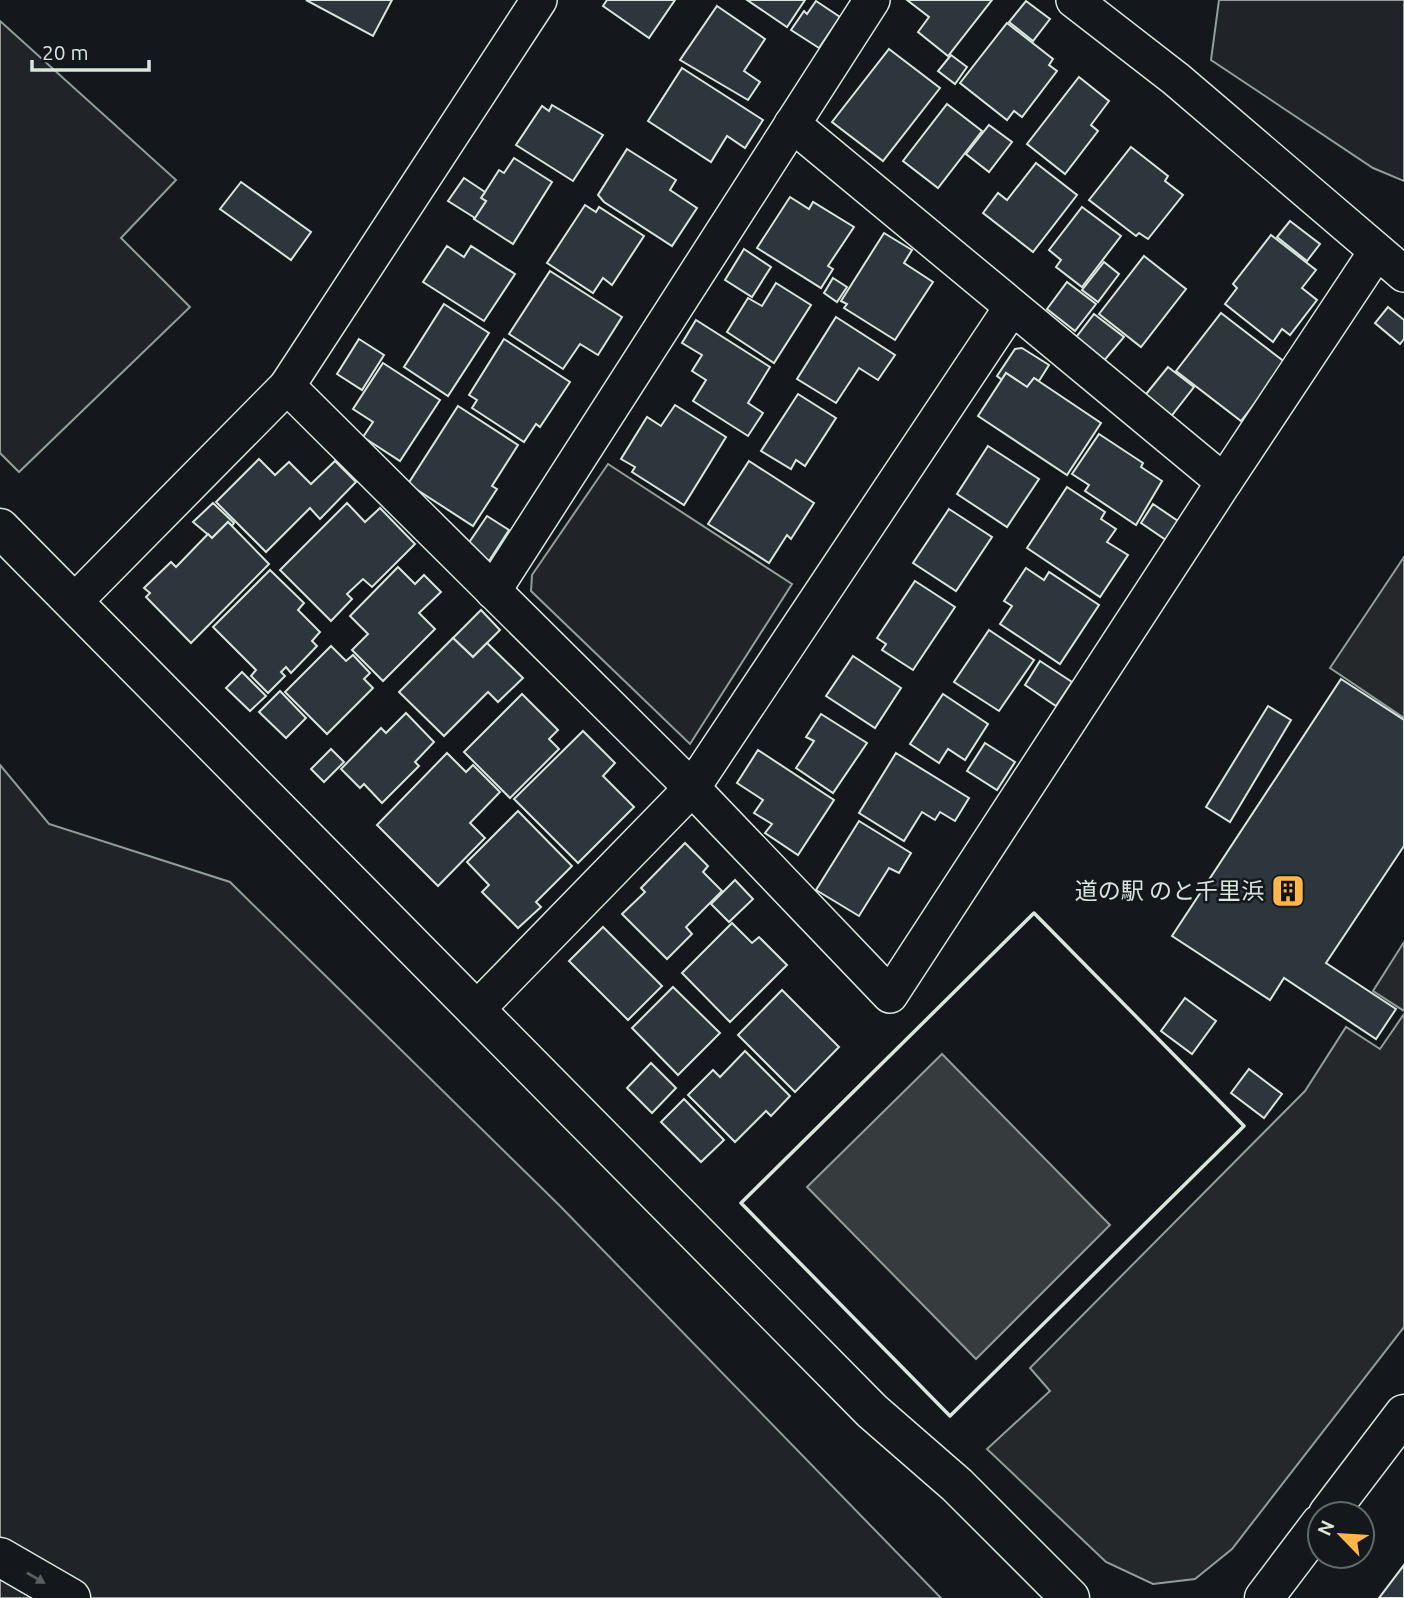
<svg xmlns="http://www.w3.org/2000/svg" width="1404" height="1598" font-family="Ubuntu,'Noto Sans JP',sans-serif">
	<rect width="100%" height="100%" fill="#14181c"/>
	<!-- green -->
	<g fill="#202428" stroke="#939e99" stroke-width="2">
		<path d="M1219,0H1404V181L1373,168L1211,60Z"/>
		<path d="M0,21L176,180L121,238L190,307L19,472L0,453Z"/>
		<path d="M608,464L792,584L690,744L531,591L532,575Z"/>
		<path d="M0,765L49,824L230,882L561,1207L941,1598H0Z"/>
	</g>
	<!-- parking -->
	<g fill="#24282b" stroke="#939e99" stroke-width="2">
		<path d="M1404,557V718L1330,668Z"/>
		<path d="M1404,942V1011L1373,991Z"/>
		<path d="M1404,1014V1327L1232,1549L1195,1579L1153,1584L1106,1562L987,1449L1050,1391L1030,1368L1305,1091L1346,1027L1380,1049Z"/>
	</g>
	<!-- water -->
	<path fill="#363b3e" stroke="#939e99" stroke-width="2" d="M942,1054L1110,1225L976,1359L807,1187Z"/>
	<!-- building -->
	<g fill="#2c363c" stroke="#d8e6dc" stroke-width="2">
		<path d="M306,0H392L373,36Z"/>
		<path d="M607,0H675L649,38L603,6Z"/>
		<path d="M747,0H805L787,27Z"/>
		<path d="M907,0H992L948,56L918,32L929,17Z"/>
		<path d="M816,1L840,17L819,48L791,30L804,11L807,14Z"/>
		<path d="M1026,1L1050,19L1033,41L1009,22Z"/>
		<path d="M717,6L765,39L744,71L760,82L748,100L680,60Z"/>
		<path d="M1007,23L1053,59L1049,65L1057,71L1022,117L1014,111L1007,120L960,83Z"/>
		<path d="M889,49L940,88L883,161L832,122Z"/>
		<path d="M951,55L967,67L955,84L938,71Z"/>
		<path d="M682,68L763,120L745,148L727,136L711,162L648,121Z"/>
		<path d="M1079,77L1109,101L1091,125L1098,131L1065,174L1027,144Z"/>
		<path d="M947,104L982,131L938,188L903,161Z"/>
		<path d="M552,105L603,135L573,181L516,145L542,106L549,111Z"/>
		<path d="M989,125L1012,142L989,172L966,154Z"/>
		<path d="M1131,147L1168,176L1165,181L1183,195L1148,239L1139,233L1136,236L1089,200Z"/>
		<path d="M627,149L676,180L670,190L697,208L672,246L604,202L598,195Z"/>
		<path d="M514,158L552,182L513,244L474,219L486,201L481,198L485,192L499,170L504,173Z"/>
		<path d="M1036,163L1077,195L1033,252L983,213L998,193L1007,200Z"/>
		<path d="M464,178L485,192L481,198L486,201L475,218L448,201Z"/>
		<path d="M241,182L311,232L291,260L220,209Z"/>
		<path d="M790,197L809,209L813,202L854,227L828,266L833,269L821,288L757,248Z"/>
		<path d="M585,205L596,212L599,207L644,236L612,285L603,278L593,293L547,263Z"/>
		<path d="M1082,207L1121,236L1082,287L1056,267L1061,260L1049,250Z"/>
		<path d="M1290,221L1320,244L1307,261L1277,237Z"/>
		<path d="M884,233L912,250L904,263L933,282L895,340L844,308L847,304L841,301Z"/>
		<path d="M1271,235L1316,270L1302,288L1317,300L1290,335L1282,329L1273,342L1225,304L1237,288L1233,284Z"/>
		<path d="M447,246L464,257L471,246L515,274L484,321L423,282Z"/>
		<path d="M744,249L771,267L752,297L725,280Z"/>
		<path d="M1144,256L1186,289L1141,347L1099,314Z"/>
		<path d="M1104,262L1119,274L1098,302L1082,290Z"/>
		<path d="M550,271L622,317L598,355L580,344L563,369L509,334Z"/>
		<path d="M833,278L847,287L837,302L824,293Z"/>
		<path d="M1067,282L1096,304L1075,331L1047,309Z"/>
		<path d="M776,283L811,305L774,363L727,332L748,298L762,306Z"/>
		<path d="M444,304L489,333L448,396L404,367Z"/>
		<path d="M1388,307L1404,320V339L1400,344L1375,323Z"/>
		<path d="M1221,313L1286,363L1241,421L1176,371Z"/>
		<path d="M1094,314L1124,337L1103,362L1074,340Z"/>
		<path d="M836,317L895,355L878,380L859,368L836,403L797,379Z"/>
		<path d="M696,320L770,367L748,403L763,413L748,436L693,401L706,380L692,371L702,355L682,343Z"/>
		<path d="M359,339L384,355L362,390L337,374Z"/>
		<path d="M504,339L570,382L540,427L536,424L524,442L472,408L477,400L469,395Z"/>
		<path d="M1022,348L1049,365L1039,381L1034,378L1027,387L1006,373L1002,380L997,376L1015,349Z"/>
		<path d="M383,363L440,400L400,461L363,437L373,422L353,409Z"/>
		<path d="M1168,367L1194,387L1169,419L1142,399Z"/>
		<path d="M1006,373L1027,387L1034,378L1101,423L1067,475L978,416Z"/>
		<path d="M798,394L836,418L805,466L796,460L791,469L761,451Z"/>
		<path d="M675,405L726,437L684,505L632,472L635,467L621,459L647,417L661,426Z"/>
		<path d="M458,406L518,445L492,486L497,489L473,526L408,484Z"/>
		<path d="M1099,434L1143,463L1141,467L1162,481L1136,525L1085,491L1089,485L1072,474Z"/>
		<path d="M988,446L1039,479L1007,527L957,494Z"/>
		<path d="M259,459L275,475L289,462L311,484L335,461L356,482L320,519L310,508L266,552L216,502Z"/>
		<path d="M749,461L814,503L791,539L787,535L769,563L708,524Z"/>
		<path d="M1067,487L1105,512L1101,519L1116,529L1107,542L1128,555L1100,597L1027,548Z"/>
		<path d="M213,503L234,523L232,526L228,522L212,538L193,522Z"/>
		<path d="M347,503L365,522L380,508L415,544L372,587L363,579L347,594L352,599L331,621L280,570Z"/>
		<path d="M1153,504L1178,521L1166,540L1141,523Z"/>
		<path d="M949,509L992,537L956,591L913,563Z"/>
		<path d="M487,516L509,530L489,561L466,547Z"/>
		<path d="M228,522L269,564L191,643L146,597L150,593L144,588L171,562L176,567L208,534L212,538Z"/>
		<path d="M398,567L415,584L424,575L441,592L419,613L435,629L383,681L352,650L368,634L350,616Z"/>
		<path d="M1026,568L1044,580L1049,572L1099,605L1060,664L1000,624L1012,606L1004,601Z"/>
		<path d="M270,570L304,603L298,610L320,632L312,641L317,646L291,673L286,667L281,672L285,676L268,693L251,676L256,670L213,627Z"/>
		<path d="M915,581L955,607L913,670L882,650L886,644L877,638Z"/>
		<path d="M481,610L500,630L473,657L453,638Z"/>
		<path d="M989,630L1034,660L999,711L954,682Z"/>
		<path d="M453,638L473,657L487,643L523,678L498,702L488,692L444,736L399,692Z"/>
		<path d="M331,646L346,661L353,655L370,673L364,679L373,688L327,734L285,692Z"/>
		<path d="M853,656L901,688L875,728L826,696Z"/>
		<path d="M1040,661L1072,682L1056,706L1025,685Z"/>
		<path d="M242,672L266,696L250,711L226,688Z"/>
		<path d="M1341,679L1404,720V846L1326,963L1396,1009L1376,1039L1284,978L1270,1000L1172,936Z"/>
		<path d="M280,691L306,718L286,738L259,712Z"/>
		<path d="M522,694L558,730L549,739L559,749L510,798L464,752Z"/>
		<path d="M943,694L988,724L965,760L948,749L939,763L910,744Z"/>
		<path d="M1268,706L1291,720L1230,822L1206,807Z"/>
		<path d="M406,713L434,742L415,762L419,766L382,803L364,784L360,788L341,769L381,728L386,733Z"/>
		<path d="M821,714L867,743L833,793L796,768L814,741L806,737Z"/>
		<path d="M583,731L615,763L603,776L634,807L578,863L514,799Z"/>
		<path d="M985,743L1015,762L997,790L967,771Z"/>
		<path d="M331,749L344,762L324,782L311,769Z"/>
		<path d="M758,750L834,800L798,855L765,833L772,824L754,813L763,800L737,783Z"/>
		<path d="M447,753L466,772L473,765L500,792L470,823L485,838L438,886L377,825Z"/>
		<path d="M896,753L969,798L955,821L940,812L935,820L922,812L904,841L859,813Z"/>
		<path d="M518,811L572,866L536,902L541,907L518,928L482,892L489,885L467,862Z"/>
		<path d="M859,821L911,853L899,873L889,868L859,916L816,890Z"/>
		<path d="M685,843L708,866L703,872L722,891L686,927L692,934L667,959L622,914L645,892L641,888Z"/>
		<path d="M735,880L753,899L729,922L711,904Z"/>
		<path d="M732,923L752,943L759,937L787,965L730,1022L682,973Z"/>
		<path d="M603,927L662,986L628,1020L569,961Z"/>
		<path d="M673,987L720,1033L678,1075L632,1028Z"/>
		<path d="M782,990L839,1047L795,1092L738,1035Z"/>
		<path d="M1185,998L1216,1021L1192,1054L1161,1031Z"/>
		<path d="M745,1051L790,1096L771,1116L766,1111L735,1142L688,1095L713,1070L720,1077Z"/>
		<path d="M651,1063L676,1088L652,1113L627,1088Z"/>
		<path d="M1249,1069L1282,1094L1264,1118L1231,1093Z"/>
		<path d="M684,1099L724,1140L701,1162L661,1122Z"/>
		<path d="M1404,1565V1598H1379Z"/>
	</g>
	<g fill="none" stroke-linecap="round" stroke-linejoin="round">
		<defs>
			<g id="minor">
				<path d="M1074,0L1176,79L1404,274"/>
				<path d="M792,124L1224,482L1377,251"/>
				<path d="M287,386L692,788L890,995L1224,482"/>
				<path d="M493,591L872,0"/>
				<path d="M73,603L287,386L539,0"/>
				<path d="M475,1011L692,788L1012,307"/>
			</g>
			<path id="tertiary" d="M0,528L872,1411L957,1485L1070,1598"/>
			<g id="secondary">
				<path d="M1328,1514L1404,1414"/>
				<path d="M1264,1598L1320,1524"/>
			</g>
			<path id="motorway" d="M0,1557L71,1598"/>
		</defs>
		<!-- minor casing -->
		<use href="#minor" stroke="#d8e6dc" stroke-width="38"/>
		<!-- tertiary casing -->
		<use href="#tertiary" stroke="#d8e6dc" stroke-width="41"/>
		<!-- secondary casing -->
		<use href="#secondary" stroke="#d8e6dc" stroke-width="41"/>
		<!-- motorway casing -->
		<use href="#motorway" stroke="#d8e6dc" stroke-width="41"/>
		<!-- minor -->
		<use href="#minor" stroke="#14181c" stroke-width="35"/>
		<!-- tertiary -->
		<use href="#tertiary" stroke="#14181c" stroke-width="38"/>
		<!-- secondary -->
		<use href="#secondary" stroke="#14181c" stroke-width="38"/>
		<!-- motorway -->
		<use href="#motorway" stroke="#14181c" stroke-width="38"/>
		<!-- wall -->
		<path stroke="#d8e6dc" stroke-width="3.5" d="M1034,913L1244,1126L950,1416L741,1203Z"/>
	</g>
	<!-- one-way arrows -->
	<defs><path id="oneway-solid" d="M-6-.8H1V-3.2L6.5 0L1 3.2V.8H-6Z" transform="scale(1.75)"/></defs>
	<use fill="#59605f" href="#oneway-solid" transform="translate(36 1578) rotate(30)"/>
	<!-- icons -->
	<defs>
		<symbol id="building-square" viewBox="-11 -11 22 22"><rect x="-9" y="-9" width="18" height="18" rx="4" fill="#ffb74d" stroke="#14181c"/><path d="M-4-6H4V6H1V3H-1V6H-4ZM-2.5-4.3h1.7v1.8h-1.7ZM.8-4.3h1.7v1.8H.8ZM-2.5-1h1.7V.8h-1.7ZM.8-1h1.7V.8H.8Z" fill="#111"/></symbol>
	</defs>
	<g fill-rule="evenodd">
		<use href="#building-square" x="1269" y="872" width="38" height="38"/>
	</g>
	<g text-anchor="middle" stroke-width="5" stroke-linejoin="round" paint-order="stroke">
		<!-- poi labels -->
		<g font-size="23" fill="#d8e6dc" stroke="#14181c" text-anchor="end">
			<text x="1264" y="899">道の駅 のと千里浜</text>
		</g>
	</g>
	<!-- north arrow -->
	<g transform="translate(1341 1535) rotate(295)"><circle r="33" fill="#14181c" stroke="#626a69" stroke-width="2"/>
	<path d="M0-5L12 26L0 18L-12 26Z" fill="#ffb74d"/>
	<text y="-10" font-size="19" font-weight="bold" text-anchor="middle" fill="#d8e6dc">N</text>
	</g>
	<!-- scale -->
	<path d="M32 60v10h117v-10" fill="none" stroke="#d8e6dc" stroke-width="3.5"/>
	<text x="42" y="60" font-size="21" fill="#d8e6dc" stroke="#14181c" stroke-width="5" paint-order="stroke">20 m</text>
</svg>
